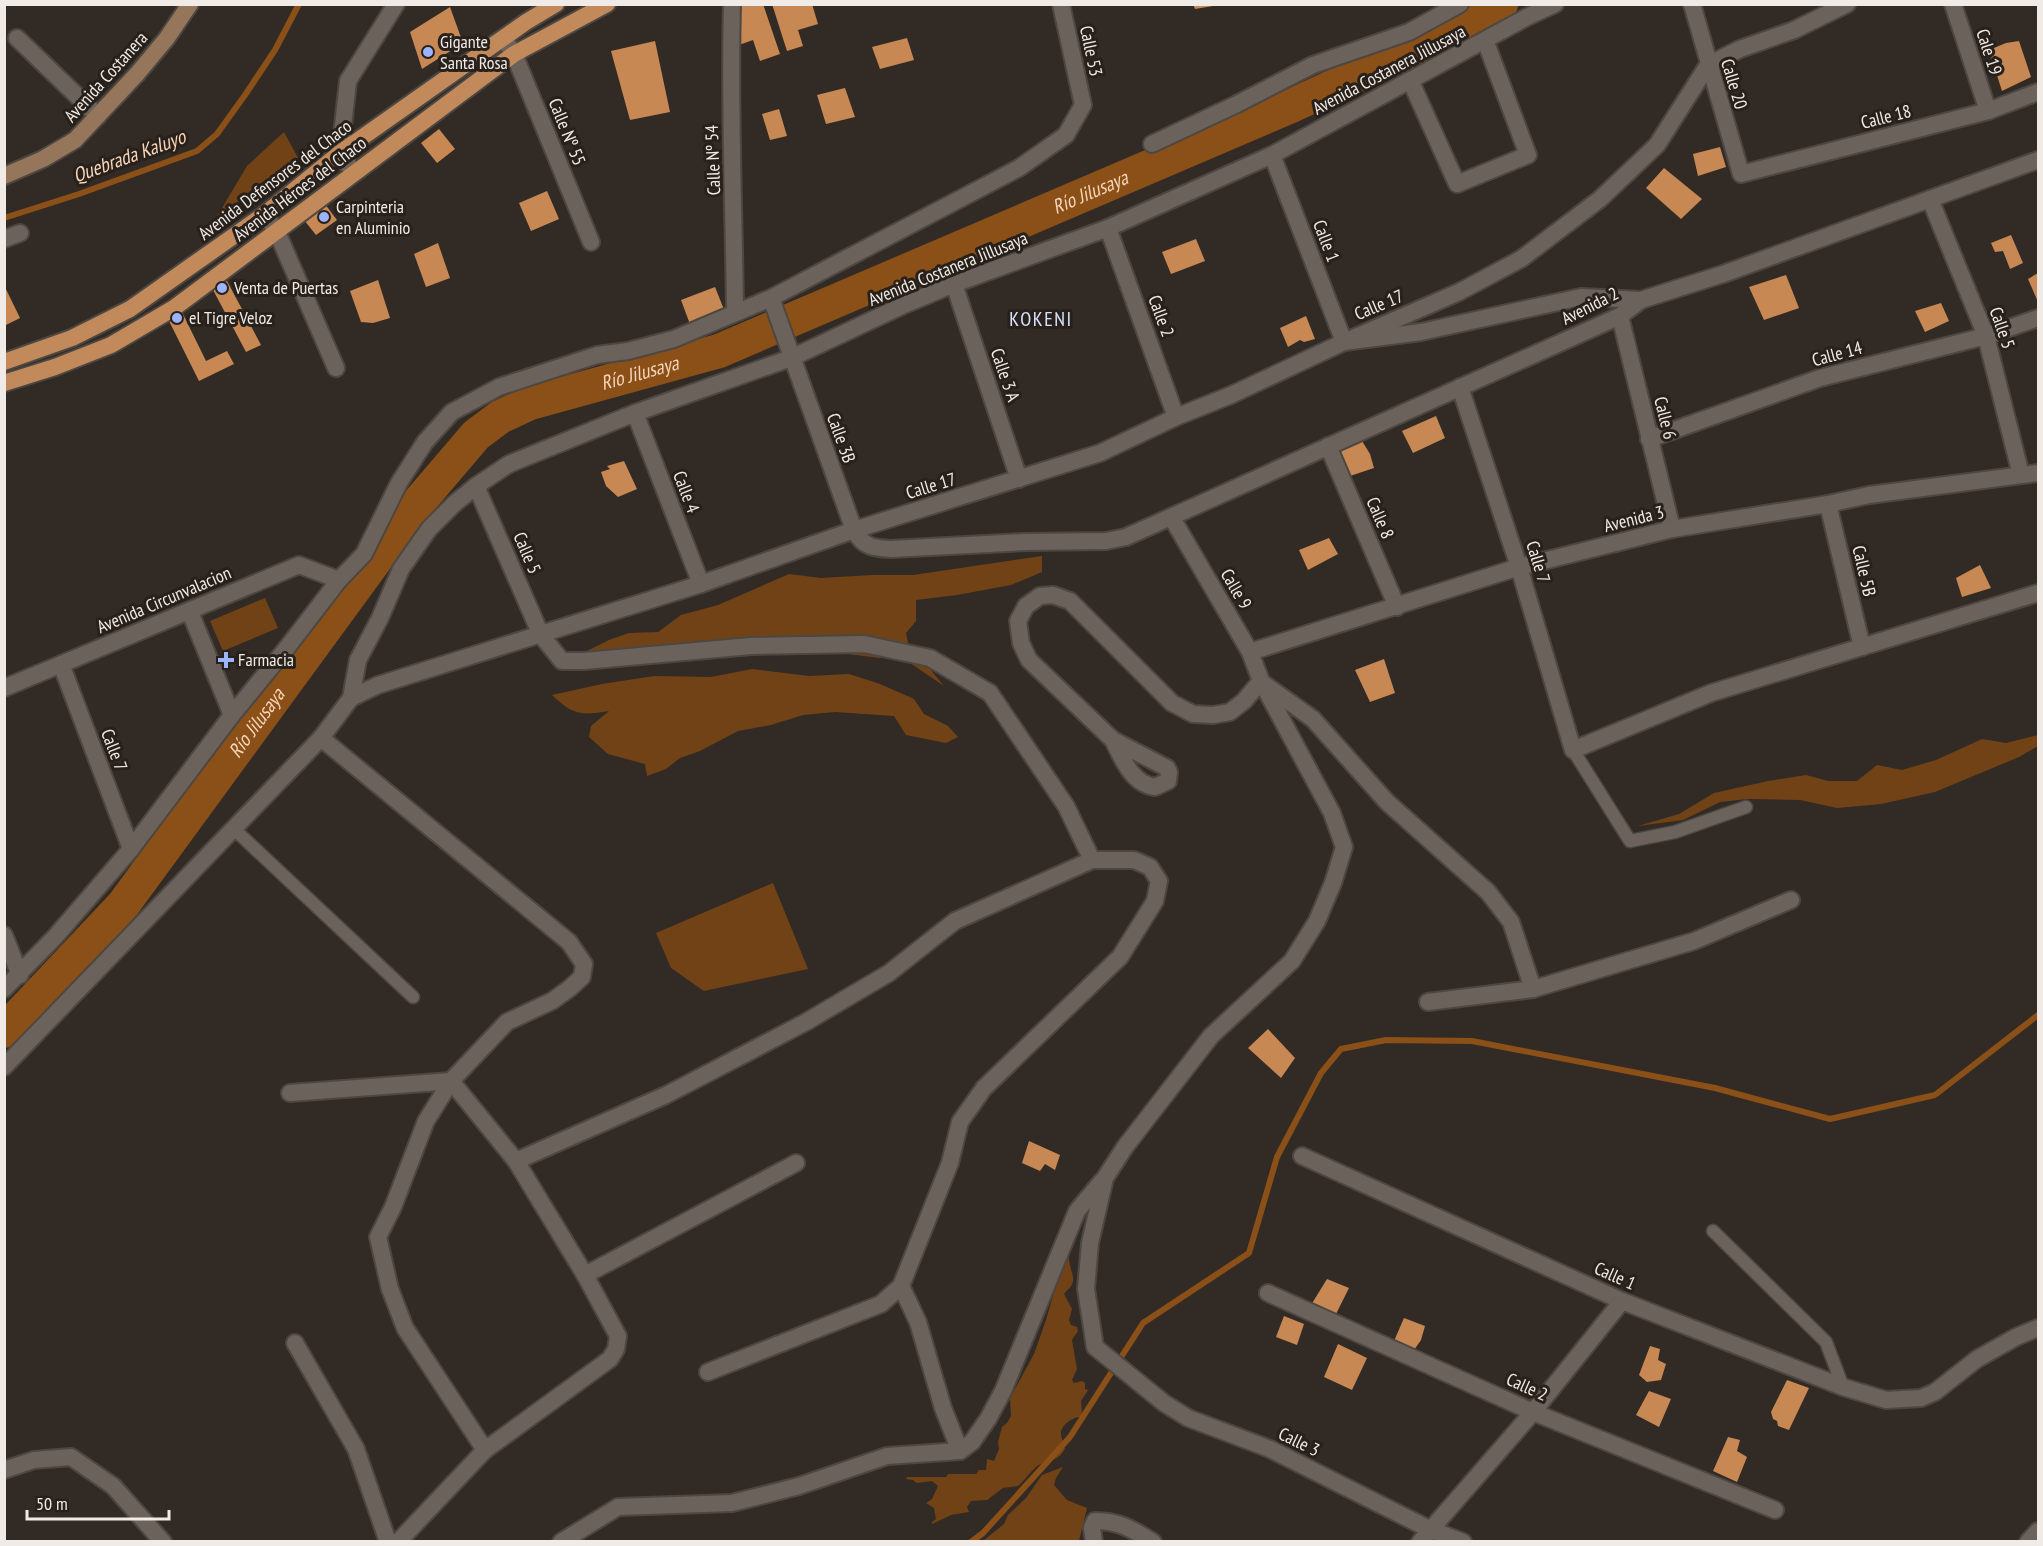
<svg xmlns="http://www.w3.org/2000/svg" width="2043" height="1546" font-family="'PT Sans Narrow',sans-serif">
	<rect width="100%" height="100%" fill="#322b25"/>
	<!-- green -->
	<g fill="#714216">
		<path d="M284,132L298,158L216,218L247,166Z"/>
		<path d="M1042,556V572L1011,585L957,595L916,600V621L906,633L908,643L944,686L900,656L879,658L795,647L575,657L609,640L629,633L658,632L681,615L718,605L789,574L821,578L872,575H913Z"/>
		<path d="M265,598L278,628L223,651L210,621Z"/>
		<path d="M752,669L809,676L849,674L880,684L914,699L924,714L948,726L958,737L946,743L906,735L894,716L835,712L803,715L771,725L738,731L700,751L680,758L666,769L647,776L645,764L608,754L589,737L591,726L609,711C581,716 573,715 552,695L602,684L654,676L711,677Z"/>
		<path d="M2038,735V746L2019,757L1935,792L1881,804L1837,808L1800,800L1748,799L1720,802L1683,820L1638,826L1679,814L1714,793L1768,781L1806,775L1828,781H1857L1877,765L1902,770L1936,760L1982,739L2006,743Z"/>
		<path d="M773,883L808,969L704,991L671,968L656,933Z"/>
		<path d="M1066,1256L1069,1257C1068,1266 1077,1278 1071,1286C1069,1289 1066,1291 1064,1294L1072,1309L1069,1320L1071,1325L1077,1327L1078,1331L1072,1340L1077,1369L1072,1380L1074,1383L1082,1381L1085,1383V1389L1088,1390L1081,1401L1082,1417C1074,1416 1062,1424 1061,1432C1060,1435 1064,1444 1065,1448C1060,1462 1047,1459 1036,1467C1030,1472 1025,1480 1018,1486L1003,1488L987,1500L971,1501L967,1507L969,1512L951,1515L932,1524V1522L936,1519L934,1508L926,1503L932,1499L938,1486L932,1481L917,1483L913,1480L906,1479L907,1477H946L948,1474H976L979,1470H986L987,1459L994,1461L999,1449L998,1442L1002,1427L1007,1423L1011,1416L1010,1398L1034,1354L1046,1320L1061,1268Z"/>
		<path d="M1063,1467L1056,1478L1054,1485L1067,1500L1087,1508L1079,1541H983L1004,1524L1008,1515L1026,1498L1042,1475Z"/>
	</g>
	<g fill="none" stroke-linecap="round" stroke-linejoin="round">
		<!-- stream -->
		<g stroke="#8b5017" stroke-width="6">
			<path d="M4,218L79,194L197,151L217,134L245,95L275,50L299,4"/>
			<path d="M971,1542L983,1533L1070,1437L1143,1323L1249,1253L1277,1157L1321,1073L1341,1049L1386,1040L1472,1041L1715,1088L1830,1119L1935,1095L2038,1015"/>
		</g>
		<!-- river -->
		<path stroke="#8b5017" stroke-width="34" id="s1" d="M4,1031L123,905L412,510L476,435L500,417L530,403L719,351L1291,106L1406,53L1501,4"/>
	</g>
	<!-- building -->
	<g fill="#c88853">
		<path d="M736,4H763L780,54L760,61L753,40L736,46Z"/>
		<path d="M772,4H812L818,24L798,30L803,46L787,51Z"/>
		<path d="M1193,4H1219V5L1195,9Z"/>
		<path d="M450,7L463,43L422,69L410,32Z"/>
		<path d="M907,38L914,60L880,69L872,47Z"/>
		<path d="M655,41L670,112L630,120L611,51Z"/>
		<path d="M2019,41L2031,77L2002,91L1989,50L2006,43Z"/>
		<path d="M845,88L855,117L826,124L817,95Z"/>
		<path d="M779,109L787,136L770,140L762,114Z"/>
		<path d="M439,129L455,149L437,163L421,143Z"/>
		<path d="M1720,147L1726,167L1698,176L1693,154Z"/>
		<path d="M1664,168L1702,199L1681,219L1646,188Z"/>
		<path d="M547,191L559,219L531,231L519,203Z"/>
		<path d="M325,204L337,220L316,235L304,220Z"/>
		<path d="M2011,235L2023,263L2010,269L2003,251L1995,252L1991,243Z"/>
		<path d="M1196,239L1205,261L1171,274L1162,252Z"/>
		<path d="M438,243L450,278L426,287L414,254Z"/>
		<path d="M2038,273V302L2028,279Z"/>
		<path d="M1786,275L1799,308L1764,320L1749,287Z"/>
		<path d="M378,280L390,318L373,323L361,322L350,291Z"/>
		<path d="M227,281L261,345L246,352L212,288Z"/>
		<path d="M4,285L20,318L4,326Z"/>
		<path d="M715,287L727,317L691,327L681,300Z"/>
		<path d="M1941,303L1949,321L1925,332L1915,311Z"/>
		<path d="M182,312L206,361L227,351L234,364L199,381L168,319Z"/>
		<path d="M1306,316L1315,339L1304,342L1300,340L1288,347L1280,328Z"/>
		<path d="M1436,416L1445,438L1413,453L1402,431Z"/>
		<path d="M1362,441L1370,454L1374,468L1350,476L1338,451Z"/>
		<path d="M624,461L637,489L618,497L606,486L601,472L610,469L607,466Z"/>
		<path d="M1329,538L1338,554L1308,570L1299,550Z"/>
		<path d="M1980,565L1991,588L1962,597L1956,578Z"/>
		<path d="M1384,659L1395,693L1370,702L1355,670Z"/>
		<path d="M1268,1029L1295,1058L1281,1078L1248,1048Z"/>
		<path d="M1029,1141L1060,1155L1055,1170L1045,1164L1040,1171L1022,1163Z"/>
		<path d="M1327,1279L1349,1288L1336,1314L1311,1305Z"/>
		<path d="M1284,1316L1304,1324L1297,1345L1276,1337Z"/>
		<path d="M1404,1318L1425,1326L1421,1340L1414,1350L1394,1341Z"/>
		<path d="M1338,1344L1367,1358L1352,1390L1324,1377Z"/>
		<path d="M1650,1346L1660,1349L1658,1360L1666,1364L1661,1380L1647,1382L1639,1375Z"/>
		<path d="M1787,1380L1809,1388L1789,1430L1778,1426L1777,1421L1773,1419L1771,1412Z"/>
		<path d="M1649,1391L1671,1399L1659,1427L1636,1415Z"/>
		<path d="M1728,1437L1740,1440L1737,1451L1747,1457L1737,1482L1713,1471Z"/>
	</g>
	<g fill="none" stroke-linecap="round" stroke-linejoin="round">
		<defs>
			<g id="service">
				<path d="M1573,750L1630,841L1675,832L1746,807"/>
				<path d="M234,829L413,997"/>
				<path d="M1713,1231L1826,1342L1843,1387"/>
			</g>
			<g id="minor">
				<path d="M732,4C729,107 734,210 735,313"/>
				<path d="M1061,4L1083,105L1066,135L1019,168L771,298L854,530C863,547 873,548 891,549L1025,542L1106,541L1126,537L1620,316L1641,300L1723,274L2038,160"/>
				<path d="M1692,4L1741,174L1988,111L2038,92"/>
				<path d="M1953,4L1988,111"/>
				<path d="M17,38L98,116"/>
				<path d="M504,39L514,54L591,242"/>
				<path d="M1411,82L1457,184L1528,155L1485,40"/>
				<path d="M1152,144L1237,104L1313,65L1409,32L1460,4"/>
				<path d="M1272,155L1344,342L1421,332L1581,297L1641,300"/>
				<path d="M354,173L340,153L348,81L396,4"/>
				<path d="M1930,199L1986,336L2021,475"/>
				<path d="M265,214L277,232L336,368"/>
				<path d="M1108,228L1176,417"/>
				<path d="M4,239L20,233"/>
				<path d="M954,284L1019,479"/>
				<path d="M1620,316L1672,529"/>
				<path d="M1460,387L1519,567L1573,750L1711,693L2038,593"/>
				<path d="M635,413L701,584"/>
				<path d="M1649,439L1820,378L1986,336L2038,318"/>
				<path d="M1328,446L1397,607"/>
				<path d="M476,486L541,635L562,661H584L751,646L864,644L930,658L990,693L1066,806L1092,860"/>
				<path d="M1828,504L1862,647"/>
				<path d="M1172,518L1250,652L1261,681L1332,813L1344,847L1333,883L1317,921L1292,961L1211,1036L1125,1147L1105,1178L1090,1243L1086,1289L1095,1347L1164,1403L1188,1418L1270,1449L1429,1529L1463,1542"/>
				<path d="M190,612L232,715"/>
				<path d="M1250,652L1519,567L1672,529L1828,504L1869,495L2038,473"/>
				<path d="M61,664L131,849"/>
				<path d="M1264,684L1313,719L1387,802L1488,892L1511,922L1533,989"/>
				<path d="M4,688L299,565L339,580"/>
				<path d="M351,698L358,660L380,618L401,569L429,529L454,504L476,486L509,464L635,413L791,358L906,304L954,284L1108,228L1272,155L1527,17L1555,4"/>
				<path d="M321,738L569,942L584,964L582,977L570,988L552,1001L507,1022L451,1081L426,1121L393,1207L378,1237L390,1289L405,1328L485,1450"/>
				<path d="M1113,740C1122,758 1132,784 1155,787L1168,781L1169,772L1167,768L1113,740L1029,660L1021,643L1018,621L1026,606L1040,596L1053,595L1070,601L1172,703L1193,714L1213,715L1230,712L1244,701L1261,681"/>
				<path d="M4,935L20,975"/>
				<path d="M4,989L55,937L131,849L232,715L286,649L339,580L364,554L399,483L425,442L452,412L499,387L597,355L628,351L674,339L771,298"/>
				<path d="M1428,1002L1533,989L1694,941L1791,900"/>
				<path d="M4,1067L321,738L351,698L378,685L701,584L854,530L1100,453L1176,417L1231,395L1344,342L1459,292L1521,259L1600,199L1657,145L1708,65L1740,49L1794,30L1847,4"/>
				<path d="M290,1093L451,1081L516,1161L585,1275L618,1336L616,1349L610,1359L485,1450L398,1542"/>
				<path d="M1302,1156L1622,1301L1843,1387L1886,1400L1921,1398L1935,1392L1977,1359L2016,1337L2038,1328"/>
				<path d="M516,1161L666,1095L806,1022L889,973L955,921L1092,860H1134L1150,867L1159,881L1155,901L1120,957L984,1088L960,1122L950,1163L901,1286L881,1304L708,1372"/>
				<path d="M585,1275L796,1163"/>
				<path d="M901,1286L918,1322L943,1408L960,1451"/>
				<path d="M1268,1293L1533,1412L1775,1510"/>
				<path d="M295,1343L356,1449L388,1542"/>
				<path d="M4,1470L34,1460L71,1457L113,1486L163,1542"/>
				<path d="M561,1542L618,1507L732,1503L799,1486L887,1456L960,1451L972,1442L988,1419L1003,1391L1077,1211L1102,1181"/>
				<path d="M1094,1542L1092,1528L1095,1521C1119,1521 1132,1529 1153,1542"/>
				<path d="M1420,1542L1533,1412L1622,1301"/>
				<path d="M2028,1542L2038,1531"/>
			</g>
			<path id="secondary" d="M4,176L43,159L75,140L137,74L167,38L190,4"/>
			<g id="primary">
				<path d="M4,362L72,338L130,309L265,214L340,153L526,22L556,4"/>
				<path d="M4,383L55,367L111,345L174,308L514,54L607,4"/>
			</g>
		</defs>
		<!-- service casing -->
		<use href="#service" stroke="#4d4742" stroke-width="15"/>
		<!-- minor casing -->
		<use href="#minor" stroke="#4d4742" stroke-width="20"/>
		<!-- secondary casing -->
		<use href="#secondary" stroke="#4d4742" stroke-width="20"/>
		<!-- primary casing -->
		<use href="#primary" stroke="#4d4742" stroke-width="20"/>
		<!-- service -->
		<use href="#service" stroke="#6b625b" stroke-width="12"/>
		<!-- minor -->
		<use href="#minor" stroke="#6b625b" stroke-width="16"/>
		<!-- secondary -->
		<use href="#secondary" stroke="#96765b" stroke-width="16"/>
		<!-- primary -->
		<use href="#primary" stroke="#c28a5b" stroke-width="16"/>
	</g>
	<!-- markers -->
	<g fill="#9cb4fd" stroke="#28211b" stroke-width="2">
		<circle cx="428" cy="52" r="6"/>
		<circle cx="324" cy="217" r="6"/>
		<circle cx="222" cy="288" r="6"/>
		<circle cx="177" cy="318" r="6"/>
		<path d="M223 651h6v6h6v6h-6v6h-6v-6h-6v-6h6z"/>
	</g>
	<g text-anchor="middle" stroke-width="6" stroke-linejoin="round" paint-order="stroke">
		<!-- poi labels -->
		<g font-size="18" fill="#f0ebe7" stroke="#28211b" text-anchor="start">
			<text x="440" y="48">Gigante<tspan x="440" dy="21">Santa Rosa</tspan></text>
			<text x="336" y="213">Carpinteria<tspan x="336" dy="21">en Aluminio</tspan></text>
			<text x="234" y="294">Venta de Puertas</text>
			<text x="189" y="324">el Tigre Veloz</text>
			<text x="238" y="666">Farmacia</text>
		</g>
		<!-- street labels -->
		<g font-size="18" fill="#f0ebe7" stroke="#28211b">
			<text transform="translate(1091 51) rotate(78)" y="6">Calle 53</text>
			<text transform="translate(1989 52) rotate(72)" y="6">Cale 19</text>
			<text transform="translate(1389 70) rotate(-28)" y="6">Avenida Costanera Jillusaya</text>
			<text transform="translate(106 77) rotate(-48)" y="6">Avenida Costanera</text>
			<text transform="translate(1734 84) rotate(73)" y="6">Calle 20</text>
			<text transform="translate(1886 117) rotate(-14)" y="6">Calle 18</text>
			<text transform="translate(567 132) rotate(68)" y="6">Calle Nº 55</text>
			<text transform="translate(713 160) rotate(-92)" y="6">Calle Nº 54</text>
			<text transform="translate(275 180) rotate(-37)" y="6">Avenida Defensores del Chaco</text>
			<text transform="translate(300 189) rotate(-37)" y="6">Avenida Héroes del Chaco</text>
			<text transform="translate(1326 241) rotate(69)" y="6">Calle 1</text>
			<text transform="translate(948 269) rotate(-22)" y="6">Avenida Costanera Jillusaya</text>
			<text transform="translate(1379 305) rotate(-23)" y="6">Calle 17</text>
			<text transform="translate(1590 306) rotate(-27)" y="6">Avenida 2</text>
			<text transform="translate(1161 316) rotate(70)" y="6">Calle 2</text>
			<text transform="translate(2002 328) rotate(71)" y="6">Calle 5</text>
			<text transform="translate(1837 354) rotate(-15)" y="6">Calle 14</text>
			<text transform="translate(1005 375) rotate(71)" y="6">Calle 3 A</text>
			<text transform="translate(1665 418) rotate(76)" y="6">Calle 6</text>
			<text transform="translate(841 438) rotate(70)" y="6">Calle 3B</text>
			<text transform="translate(931 486) rotate(-17)" y="6">Calle 17</text>
			<text transform="translate(686 492) rotate(69)" y="6">Calle 4</text>
			<text transform="translate(1380 518) rotate(67)" y="6">Calle 8</text>
			<text transform="translate(1634 519) rotate(-14)" y="6">Avenida 3</text>
			<text transform="translate(527 553) rotate(67)" y="6">Calle 5</text>
			<text transform="translate(1538 562) rotate(73)" y="6">Calle 7</text>
			<text transform="translate(1864 571) rotate(77)" y="6">Calle 5B</text>
			<text transform="translate(1236 589) rotate(60)" y="6">Calle 9</text>
			<text transform="translate(164 600) rotate(-23)" y="6">Avenida Circunvalacion</text>
			<text transform="translate(114 750) rotate(69)" y="6">Calle 7</text>
			<text transform="translate(1615 1276) rotate(24)" y="6">Calle 1</text>
			<text transform="translate(1527 1387) rotate(24)" y="6">Calle 2</text>
			<text transform="translate(1299 1442) rotate(26)" y="6">Calle 3</text>
		</g>
		<!-- water labels -->
		<g font-size="20" font-style="italic" fill="#f9d5ba" stroke="#28211b">
			<text transform="translate(129 156) rotate(-20)" y="7">Quebrada Kaluyo</text>
			<text dy="7" stroke="none"><textPath href="#s1" startOffset="1424">Río Jilusaya</textPath></text>
			<text dy="7" stroke="none"><textPath href="#s1" startOffset="938">Río Jilusaya</textPath></text>
			<text dy="7" stroke="none"><textPath href="#s1" startOffset="399">Río Jilusaya</textPath></text>
		</g>
		<!-- neighbourhood labels -->
		<g font-size="20" letter-spacing="1.5" fill="#d7e1fd" stroke="#28211b">
			<text x="1041" y="326">KOKENI</text>
		</g>
	</g>
	<!-- border -->
	<rect width="2043" height="1546" fill="none" stroke="#f0ebe7" stroke-width="12"/>
	<!-- scale -->
	<path d="M27 1510v9h142v-9" fill="none" stroke="#f0ebe7" stroke-width="3"/>
	<text x="36" y="1510" font-size="18" fill="#f0ebe7" stroke="#28211b" stroke-width="4.5" paint-order="stroke">50 m</text>
</svg>
